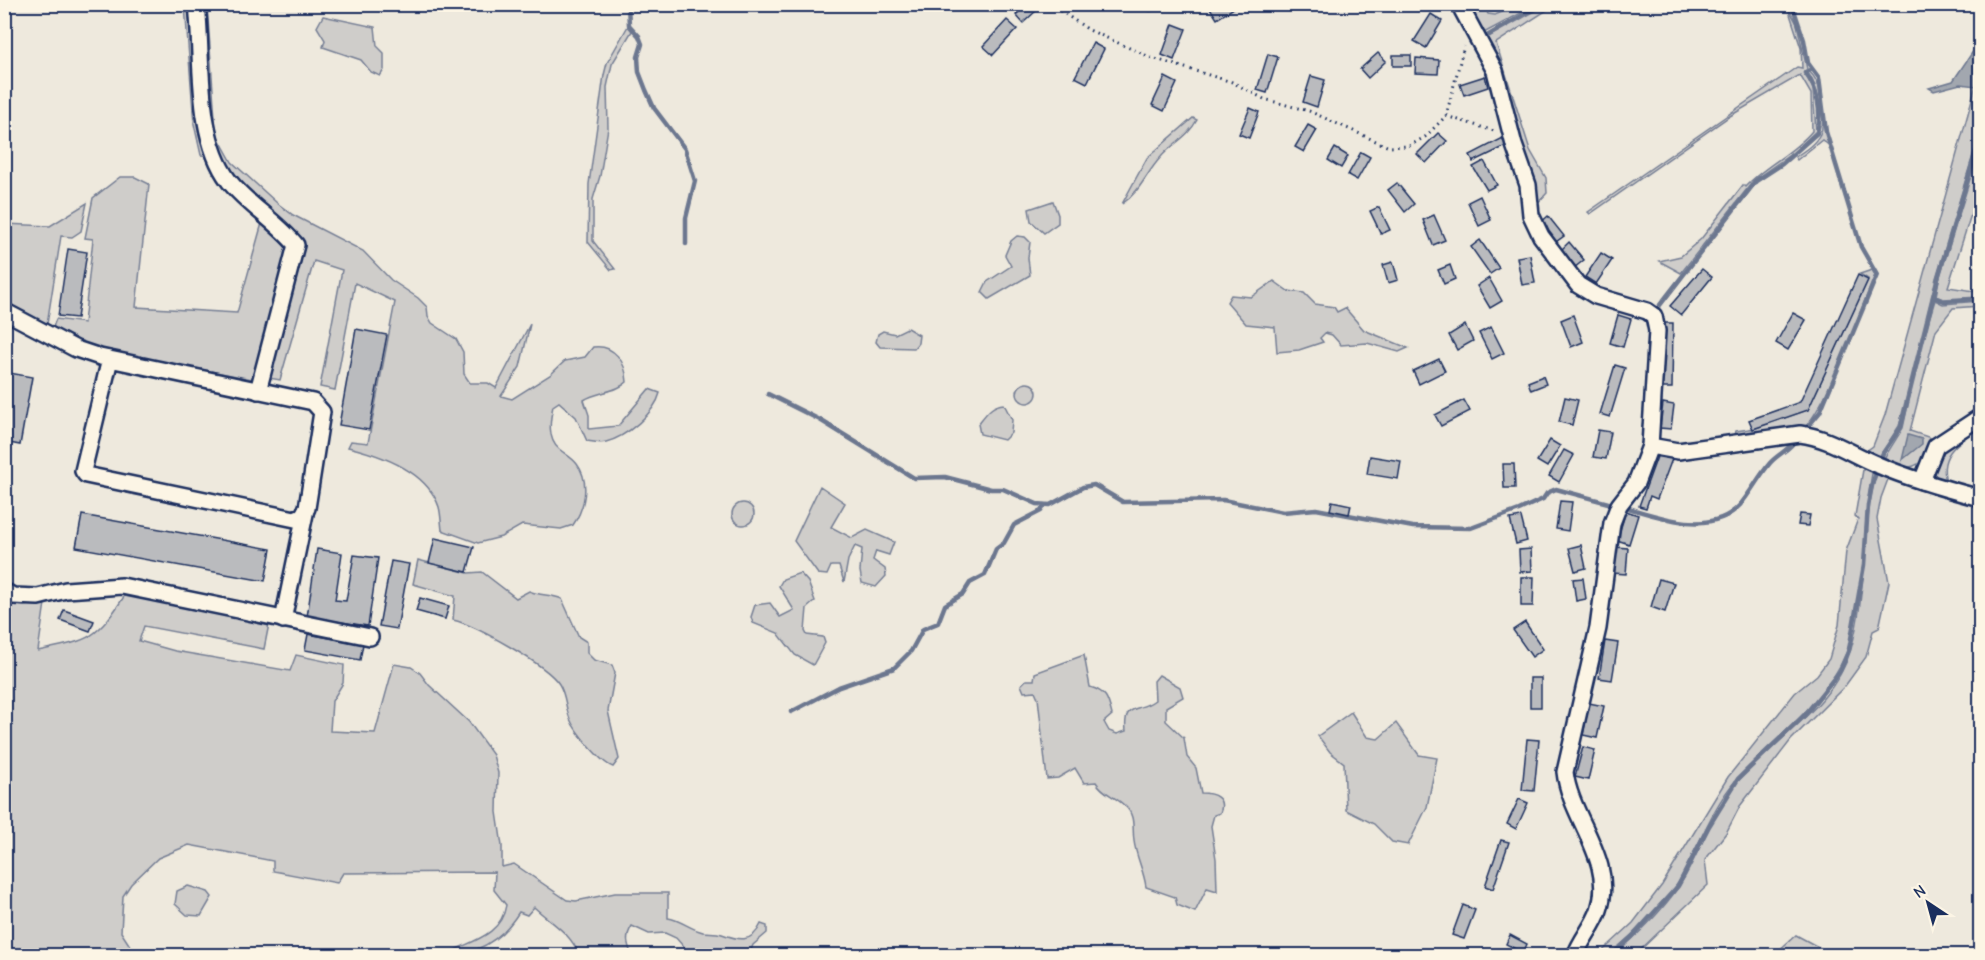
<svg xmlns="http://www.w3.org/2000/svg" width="1985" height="960" font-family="'Comic Neue',sans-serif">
	<rect width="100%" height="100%" fill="#eee9dd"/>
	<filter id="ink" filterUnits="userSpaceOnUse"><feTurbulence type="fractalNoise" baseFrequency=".0167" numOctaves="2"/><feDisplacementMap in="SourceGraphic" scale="12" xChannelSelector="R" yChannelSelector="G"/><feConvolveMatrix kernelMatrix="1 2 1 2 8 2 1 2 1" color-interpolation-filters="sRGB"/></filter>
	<g filter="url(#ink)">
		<!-- green -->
		<g fill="#cfcdca" stroke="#757e94" stroke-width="1.5">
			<path d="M185,5H192L210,156L201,155L194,124Z"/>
			<path d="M201,5H207L216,133L232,162L277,203L293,215L363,251L391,280L418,298L427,307L428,316L432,323L456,339L463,352L464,374L470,383H488L496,388L530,324L520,367L501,396L512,399L550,375L565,361L585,357L593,347C614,344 626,362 627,382C617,392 597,392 584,400L589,415V429L618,426L649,389L660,393C655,413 626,437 606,442C600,444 593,442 587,441L576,417L559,402L553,406C550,420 547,439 559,449C565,454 573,458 577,464C591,483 584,509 573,525L561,529L522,525L501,537L478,543L442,530C441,523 441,514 439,507C427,471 381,455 348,447L351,441L368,443L395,302L355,283L335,390L320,387L342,270L314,261L280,380L269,378L303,248L231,177L209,124Z"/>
			<path d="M1465,5H1484L1488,14L1495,15L1519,5H1536L1482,34Z"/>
			<path d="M1546,5H1555L1496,43L1530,150L1546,178L1547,193L1534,207L1485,39Z"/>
			<path d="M1787,5L1797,24L1807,69L1804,72L1813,89L1816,131L1794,152L1754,180L1681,273L1659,261L1681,256L1701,239L1743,185L1745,187C1765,165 1793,154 1812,131L1811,94L1800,75L1730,116L1590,214L1588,212L1797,67L1802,68L1801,48Z"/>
			<path d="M323,16L375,27L377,46L384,53V70L380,76L371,72L361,60L323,47L325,40L317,27Z"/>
			<path d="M628,26L632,31L612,64L607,87L608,128L600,176L593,199V241L615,269L611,270L588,242L589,184L604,75L607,63Z"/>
			<path d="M1980,70V132L1936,278L1899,426L1876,462L1862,454L1873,446L1885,415Z"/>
			<path d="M1810,72C1828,91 1821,123 1831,147L1822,140L1797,160L1795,157C1804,151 1815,144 1820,134C1827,121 1816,84 1808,73Z"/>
			<path d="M1193,118L1197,120C1188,137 1173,143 1161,157C1146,173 1141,191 1122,204L1147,158Z"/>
			<path d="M1980,147V186L1948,287L1980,292V297L1943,299L1936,296L1939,279Z"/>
			<path d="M120,177H135L149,184L136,307L237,313L262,223L288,249L252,379L111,352L72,339L53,327L56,319L84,323L93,239L85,238L93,198Z"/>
			<path d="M1053,201L1058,215V223L1044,233L1031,221L1029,209Z"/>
			<path d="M87,203L81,231L72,237L61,236L47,324L5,302V224L50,226Z"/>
			<path d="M1017,236L1025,237L1030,242L1028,258L1030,275L989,299L982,292L987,282L1011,266L1005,255L1011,241Z"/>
			<path d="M1872,270L1875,275C1859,312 1828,408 1801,431L1732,437L1736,431L1756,428L1808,410L1868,279L1860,274Z"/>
			<path d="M1274,281L1288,291L1304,293L1315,304L1334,307L1337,312L1345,308L1364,330L1408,348L1399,352L1367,343L1341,345L1332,335L1325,333L1320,338L1323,342L1299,350L1277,352L1275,327L1246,324L1227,302L1231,295L1251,297Z"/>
			<path d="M1935,300L1943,304L1980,301V306L1953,308L1936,330L1910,431L1940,441C1917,468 1916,472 1881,463L1903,428L1920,349Z"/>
			<path d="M907,328L919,335L918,343L914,348L880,347L876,342L878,334L883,331L895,334Z"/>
			<circle cx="1027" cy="393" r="10"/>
			<path d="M1004,404L1012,420L1011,433L1004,440L980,434L978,424C986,414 991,405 1004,404Z"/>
			<path d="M1980,421V427C1958,442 1935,456 1948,486L1936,479C1929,450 1961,436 1980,421Z"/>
			<path d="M1864,464L1873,469C1860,528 1869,595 1846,653C1824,707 1772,738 1736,780C1710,810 1698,849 1678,883C1661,910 1633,934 1609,955L1597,956L1633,923L1662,885L1728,777L1795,693L1817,675L1829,659L1839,625L1846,551L1858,519L1855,516Z"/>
			<path d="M1878,469L1890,474L1881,498L1877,519L1889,582L1879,628L1873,631L1866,657L1845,686L1791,740L1740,806L1726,833L1705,860L1708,885L1635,955L1613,956C1640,933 1668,906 1686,875C1703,844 1715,807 1739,780C1776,738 1835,705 1851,649C1868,590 1860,528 1878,469Z"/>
			<path d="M820,486L845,503L831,527L852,538L867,530L894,542L889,555L876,551L873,560L885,569L886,576L876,587L862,583L860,571L862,549L855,546L848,560L844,582L839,566H831L827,575L818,574L794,541Z"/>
			<circle cx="743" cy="514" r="11"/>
			<path d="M418,560L468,573L482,572L516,598L529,591C541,596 550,594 562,599L579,637L587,642V653L594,660L612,665L615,673L608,711L619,759L613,767C601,763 575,731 570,719C565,707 566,695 559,684C547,665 475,625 453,620L455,596L413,584Z"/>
			<path d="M800,573L808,582L815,601L807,608L805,631L807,635L823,637L825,643L813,665L795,655L778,633L753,623L751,617L755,605L770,603L780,617L794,610L779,586L783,579Z"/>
			<path d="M125,595L269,624L264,649L144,626L139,641L175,651L290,671L296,655L344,665L343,683L332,701L330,731L375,733L394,664L411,667L420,673L429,685L469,722L493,755L498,773L497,812L502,846V867L514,864L567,900L576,901L615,893H668V918C681,920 690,929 703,932C709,933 715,932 722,934C738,940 752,944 761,924L767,926V933L753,945L749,955H691L676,938L665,933L649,934L632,926C625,937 627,944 632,955H579C571,933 551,923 534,907L527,915L519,912C502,939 477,955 445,955C469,941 501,937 506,905L494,890L495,872L343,873L337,883L273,871V861L189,845L158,858L131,884L123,896L121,932L136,955H5L4,603L24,606L45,603L38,651C90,640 96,640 125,595Z"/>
			<path d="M1084,655L1090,687C1107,692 1108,699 1112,715L1104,722L1109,731L1117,734L1126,731C1123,702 1138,713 1155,700L1154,681L1159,675L1180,687L1183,697L1166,707V721L1184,738L1187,757L1196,768L1201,793C1214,793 1226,798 1220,813L1214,815L1211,826L1216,859L1217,891L1207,888L1195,912L1177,905L1175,897L1146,887C1144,871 1136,857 1134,841C1132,828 1136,816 1125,806C1115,796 1103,794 1096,782L1084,783L1075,768L1058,778L1047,779L1038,698L1035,691L1024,692L1021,685L1026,680H1034L1035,673Z"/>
			<path d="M1351,712L1367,737L1378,739L1396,723L1419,755L1437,758L1427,807L1408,845L1392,842L1374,824L1346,810L1344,763L1330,752L1318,736Z"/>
			<path d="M188,886L208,892L212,897L201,916L187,915L175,904L177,891Z"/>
			<path d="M1796,935L1833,955H1751L1755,949L1777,952Z"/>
		</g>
		<!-- water -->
		<g fill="#a2a7af" stroke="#6c778f" stroke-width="1.5">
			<path d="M1980,41V70L1976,86L1960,84L1934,91L1929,88L1953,81Z"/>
			<path d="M1908,435L1922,439V444L1902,460Z"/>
		</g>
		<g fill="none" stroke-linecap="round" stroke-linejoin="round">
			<!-- stream -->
			<g stroke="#6c778f" stroke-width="4.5">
				<path d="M628,4L629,25L639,36L642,44L638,57L639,72L646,90L654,108L685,149L695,181L686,218V244"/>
				<path d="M1792,4L1804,40L1808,63L1819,78L1826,132L1861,247L1877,275L1820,412L1805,430"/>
				<path d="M1487,36L1542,4"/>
				<path d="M1933,297L1944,301L1980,299"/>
				<path d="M1660,305L1756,181L1782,164L1817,133C1822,114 1818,88 1805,73L1811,69"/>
				<path d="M768,394L820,420L914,478L945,477L991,489H1003L1037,504L1050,505L1083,487L1094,485L1123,502L1223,500L1283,512L1316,509L1413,527L1471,528L1519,510L1543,499L1547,493L1556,489L1612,504"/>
				<path d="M1625,507C1660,517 1711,537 1740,505C1751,492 1759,476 1770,463C1779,453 1790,450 1797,438"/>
				<path d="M791,712L839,687L894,668L911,651L923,629L938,623L945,605L963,594L970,583L985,575L996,549L1004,543L1014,525L1041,511L1045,505"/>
				<path d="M1611,956L1632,937L1678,886L1709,826L1738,779L1804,716L1840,671L1849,650L1864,565L1868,505L1872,484L1883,453L1901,427L1938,278L1980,138"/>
			</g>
		</g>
		<!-- building -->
		<g fill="#babbbe" stroke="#1b2f5e" stroke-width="1.5">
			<path d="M1027,4H1032L1037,10L1023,23L1016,15Z"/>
			<path d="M1142,4H1152L1151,11L1141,9Z"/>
			<path d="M1216,4H1240L1217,19L1210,8Z"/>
			<path d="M1431,14L1442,21L1426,48L1414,41Z"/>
			<path d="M1007,20L1017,29L993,55L983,46Z"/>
			<path d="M1173,24L1186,29L1174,60L1162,55Z"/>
			<path d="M1093,43L1104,49L1087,83L1075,77Z"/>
			<path d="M1378,53L1386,61L1368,78L1360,69Z"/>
			<path d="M1268,54L1278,57L1267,93L1257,90Z"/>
			<rect x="1393" y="55" width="18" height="11"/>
			<path d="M1416,58L1439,60L1438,74L1415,73Z"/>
			<path d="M1311,76L1325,80L1317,107L1303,102Z"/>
			<path d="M1485,76L1488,87L1464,95L1460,84Z"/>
			<path d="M1165,77L1177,83L1164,111L1152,105Z"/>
			<path d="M1250,108L1259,112L1249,138L1239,134Z"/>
			<path d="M1308,125L1317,130L1304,152L1295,147Z"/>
			<path d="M1438,133L1447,141L1426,163L1417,154Z"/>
			<path d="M1503,138L1506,146L1473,162L1470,155Z"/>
			<path d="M1335,148L1348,156L1341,168L1328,160Z"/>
			<path d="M1361,152L1370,157L1357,180L1348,175Z"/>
			<path d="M1484,161L1497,185L1487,190L1473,167Z"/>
			<path d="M1397,183L1414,204L1405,212L1388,190Z"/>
			<path d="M1480,196L1491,220L1479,226L1468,202Z"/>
			<path d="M1379,207L1390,230L1381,234L1370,211Z"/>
			<path d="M1434,215L1445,240L1433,245L1423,220Z"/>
			<path d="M1548,216L1564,236L1553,244L1538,225Z"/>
			<path d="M1480,240L1499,268L1490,274L1471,247Z"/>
			<path d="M1569,242L1584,260L1574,268L1560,251Z"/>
			<path d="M68,249L87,252L77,318L58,316Z"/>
			<path d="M1601,253L1612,260L1596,284L1585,277Z"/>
			<path d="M1530,255L1535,283L1522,285L1517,257Z"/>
			<path d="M1393,262L1398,280L1388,283L1383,265Z"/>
			<path d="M1450,265L1455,279L1444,284L1438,270Z"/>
			<path d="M1702,269L1712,277L1681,315L1670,306Z"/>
			<path d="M1858,275L1868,280L1808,410L1753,429L1749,420L1800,402Z"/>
			<path d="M1489,278L1502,301L1490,308L1477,286Z"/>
			<path d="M1793,313L1806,320L1788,350L1776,343Z"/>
			<path d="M1573,315L1583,342L1571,347L1561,320Z"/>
			<path d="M1618,315L1631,319L1623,347L1610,343Z"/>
			<path d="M1661,323H1673L1672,388H1661Z"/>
			<path d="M1465,325L1473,341L1457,350L1449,335Z"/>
			<path d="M1491,327L1504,353L1492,359L1479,333Z"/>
			<path d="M356,329L387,335L369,430L339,425Z"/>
			<path d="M1439,359L1445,371L1419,384L1413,371Z"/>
			<path d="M1615,365L1625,368L1610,417L1600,414Z"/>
			<path d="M4,372L32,377L20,445L4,442Z"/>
			<path d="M1543,376L1546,384L1531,390L1528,382Z"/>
			<path d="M1565,397L1578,400L1572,425L1559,422Z"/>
			<path d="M1464,400L1470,411L1441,426L1435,415Z"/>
			<path d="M1663,403L1674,405L1671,429L1660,428Z"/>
			<path d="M1598,430L1611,432L1606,459L1593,457Z"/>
			<path d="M1550,440L1560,446L1547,467L1537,461Z"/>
			<path d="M1564,450L1574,455L1559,482L1549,476Z"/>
			<path d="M1658,454L1672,459L1657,499L1650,496L1646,508L1639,506Z"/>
			<path d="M1370,456L1401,461L1398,479L1367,474Z"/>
			<path d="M1503,464H1514L1515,488H1504Z"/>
			<path d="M1332,501L1351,505L1349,514L1330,510Z"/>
			<path d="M1560,501L1572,502L1568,531L1556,529Z"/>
			<path d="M1626,511L1638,515L1629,544L1617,540Z"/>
			<path d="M1800,514L1810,515L1808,526L1798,525Z"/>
			<path d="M82,515L271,549L265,581L76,547Z"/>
			<path d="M1521,517L1527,541L1516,544L1510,519Z"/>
			<path d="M435,538L474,547L467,572L429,563Z"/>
			<path d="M1581,545L1586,568L1575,571L1569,548Z"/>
			<path d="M1615,547L1628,548L1626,574L1613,573Z"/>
			<path d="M317,549L342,553L335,600L346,601L354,555L378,558L368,626L307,617Z"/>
			<path d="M1531,549L1532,571L1520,572L1519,550Z"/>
			<path d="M391,561L409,564L397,629L379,626Z"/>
			<path d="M1521,577H1534L1533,606H1521Z"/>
			<path d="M1583,578L1586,599L1576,601L1573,579Z"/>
			<path d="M1659,579L1674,583L1665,612L1651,607Z"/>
			<path d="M420,598L449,606L445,619L416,611Z"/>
			<path d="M64,610L94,621L90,631L60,620Z"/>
			<path d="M1525,622L1543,649L1532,657L1513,630Z"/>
			<path d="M308,634L363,644L360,660L305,650Z"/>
			<path d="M1605,641L1618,643L1612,680L1599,678Z"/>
			<rect x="1530" y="678" width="11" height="29"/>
			<path d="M1589,703L1604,706L1597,738L1583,735Z"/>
			<path d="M1527,739L1539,740L1534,791L1522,790Z"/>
			<path d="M1583,747L1595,750L1588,780L1575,777Z"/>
			<path d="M1519,799L1528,803L1516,829L1507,824Z"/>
			<path d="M1501,840L1509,842L1493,889L1485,886Z"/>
			<path d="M1463,905L1475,910L1464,939L1452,935Z"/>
			<path d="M1510,935L1527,944L1523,953L1506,944Z"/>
		</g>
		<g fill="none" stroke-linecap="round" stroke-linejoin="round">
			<defs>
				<g id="minor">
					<path d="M197,4C203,58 195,136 229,181C248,205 276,221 296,245L258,391"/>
					<path d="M1459,4L1495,71L1514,145L1528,185L1531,215L1541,236L1578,285L1596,296L1647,311L1654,316L1657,331L1650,446L1636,483L1619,505L1612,523L1598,628L1565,772C1570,818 1616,861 1599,910C1594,926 1581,939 1575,956"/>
					<path d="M4,311L76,349L100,357L313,402L322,412L307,508L302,516L295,519L86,475L83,471L110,359"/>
					<path d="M1650,446L1678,451L1800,434C1830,438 1851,454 1878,465C1910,479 1946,489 1980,498"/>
					<path d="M1922,481L1936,446L1980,417"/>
					<path d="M4,591L13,596L38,597L66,590L122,586L370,637"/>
					<path d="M283,620L306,509"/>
				</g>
			</defs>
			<!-- minor casing -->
			<use href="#minor" stroke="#1b2f5e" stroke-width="20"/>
			<!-- path -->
			<g stroke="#1b2f5e" stroke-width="3" stroke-dasharray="1.5 4.5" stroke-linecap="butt">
				<path d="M1050,4L1089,30L1152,58L1232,82L1264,99L1309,111L1389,147L1409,146L1425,137L1446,116L1464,46"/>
				<path d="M1446,116L1494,131"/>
			</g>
			<!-- minor -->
			<use href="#minor" stroke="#fcf5e5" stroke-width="15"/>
		</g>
	</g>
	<!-- margin -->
	<rect width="1985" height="960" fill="none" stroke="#fcf5e5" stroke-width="24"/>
	<rect x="12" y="12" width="1961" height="936" fill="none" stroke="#1b2f5e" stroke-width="2" filter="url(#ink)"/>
	<!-- north arrow -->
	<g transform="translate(1928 903) rotate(324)" stroke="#fcf5e5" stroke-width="4.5" paint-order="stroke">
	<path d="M0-4.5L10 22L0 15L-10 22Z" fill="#1b2f5e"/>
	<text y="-9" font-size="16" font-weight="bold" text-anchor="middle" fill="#1b2f5e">N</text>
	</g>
</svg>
